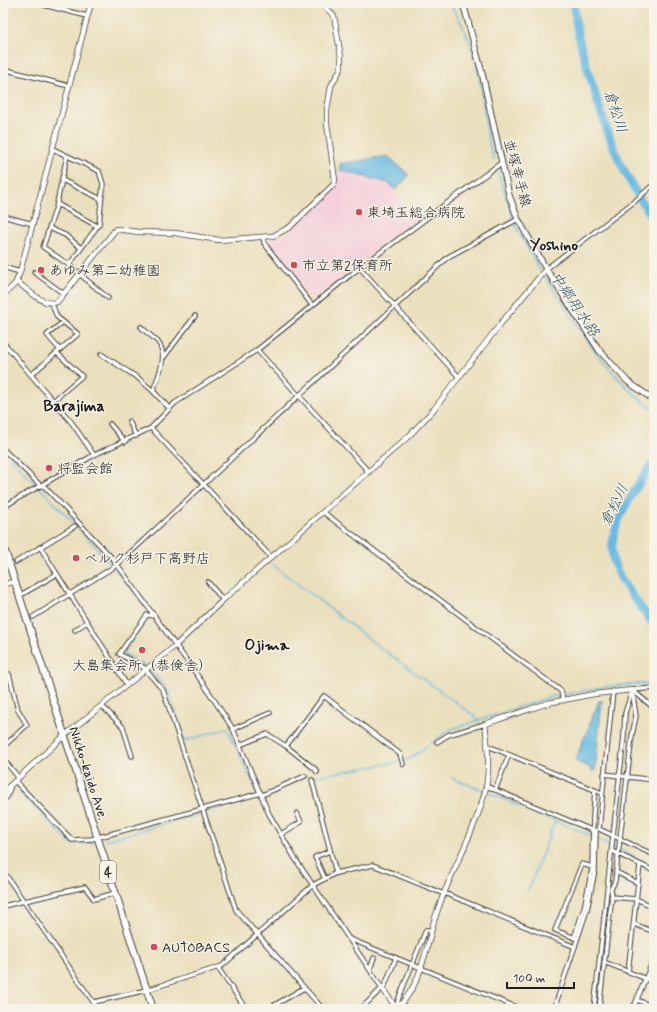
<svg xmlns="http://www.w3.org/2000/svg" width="657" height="1012" font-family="Mynerve,'Klee One',sans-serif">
	<rect width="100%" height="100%" fill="#f7f3e8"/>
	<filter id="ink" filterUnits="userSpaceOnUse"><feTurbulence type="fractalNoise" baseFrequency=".025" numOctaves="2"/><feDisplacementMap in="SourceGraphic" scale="8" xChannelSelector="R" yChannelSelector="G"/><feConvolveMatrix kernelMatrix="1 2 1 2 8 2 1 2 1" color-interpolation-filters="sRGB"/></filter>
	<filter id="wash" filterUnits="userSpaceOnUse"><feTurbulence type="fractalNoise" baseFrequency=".012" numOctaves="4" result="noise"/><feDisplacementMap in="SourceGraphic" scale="16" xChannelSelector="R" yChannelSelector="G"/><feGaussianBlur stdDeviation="0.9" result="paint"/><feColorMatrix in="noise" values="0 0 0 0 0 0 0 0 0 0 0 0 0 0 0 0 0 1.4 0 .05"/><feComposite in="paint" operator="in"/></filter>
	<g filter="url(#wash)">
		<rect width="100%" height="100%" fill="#ebe0be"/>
		<!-- built -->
		<path fill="#f5cfda" d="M340,170L388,183L396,189L394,192L417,219L315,299H311L267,242L268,239L284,235L302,221L336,186L338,171Z"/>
		<!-- water -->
		<g fill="#67bbe3" stroke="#426c80">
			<path d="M388,156L409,175L396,190L388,183L340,170V164Z"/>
			<path d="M599,701H602L595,770L593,771L590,770L591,768L575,761Z"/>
		</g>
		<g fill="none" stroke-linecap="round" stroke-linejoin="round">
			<!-- stream -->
			<g stroke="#67bbe3" stroke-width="1.5">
				<path d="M449,3C467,28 476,56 481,86C485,112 485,135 494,160"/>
				<path d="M497,170L517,229L541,272"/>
				<path d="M544,275C577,324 605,375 654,410"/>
				<path d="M10,458C58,506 103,551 145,606"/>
				<path d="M272,564L378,646L480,720"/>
				<path d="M150,615L123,653L145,666L167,688L184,741L227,728L256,789"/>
				<path d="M313,777L403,761L411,758L449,730L550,697L610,686L654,683"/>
				<path d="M452,778L483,790"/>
				<path d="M20,792L70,843H92"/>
				<path d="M487,792L592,836"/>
				<path d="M597,839L654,867"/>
				<path d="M106,840L260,797"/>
				<path d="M527,891L529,888L555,821"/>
			</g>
			<!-- river -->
			<g stroke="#67bbe3" stroke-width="8">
				<path d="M574,3C575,30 583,55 591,80C607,134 620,173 654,219"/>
				<path d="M654,461C636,489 602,531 615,566C623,587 641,606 654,625"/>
			</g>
		</g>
	</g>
	<g filter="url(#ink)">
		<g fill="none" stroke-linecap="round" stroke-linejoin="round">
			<defs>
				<g id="minor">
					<path d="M36,3L87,16"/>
					<path d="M3,69L69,86"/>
					<path d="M53,149L99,171L103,184L99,224L69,265L43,247L56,207L67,156"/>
					<path d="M62,180L101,199"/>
					<path d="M57,204L97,226"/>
					<path d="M3,216L33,224"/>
					<path d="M49,228L65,235L81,248"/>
					<path d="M263,237L264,243L312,305"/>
					<path d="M69,265L108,298"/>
					<path d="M3,267L20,272"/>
					<path d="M360,268L459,377"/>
					<path d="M546,269L635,201L654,184"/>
					<path d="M34,272L64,294"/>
					<path d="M141,327C146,332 153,337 158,342C169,356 158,376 153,391L169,408"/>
					<path d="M3,342L72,423L94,455"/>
					<path d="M60,350L47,335L63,322"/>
					<path d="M257,350L369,472"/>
					<path d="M101,354L138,378L153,391"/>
					<path d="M164,357L195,316"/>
					<path d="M31,375L78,334L57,317L52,304"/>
					<path d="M53,401L82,376L57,353"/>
					<path d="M129,421L136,436"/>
					<path d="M110,424L125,442"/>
					<path d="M151,428L271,557"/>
					<path d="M3,449L41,486"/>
					<path d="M43,485L114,560L205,686L233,729L269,814L296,860L382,988"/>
					<path d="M3,507L94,455L151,428L175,403L257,350L354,272L501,163"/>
					<path d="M323,512L561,691L563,700"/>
					<path d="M40,547L57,574"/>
					<path d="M16,562L75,526"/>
					<path d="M208,582L223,600"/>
					<path d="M19,596L57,574L127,685"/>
					<path d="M155,616L147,615L119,654L143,667L163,690L236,910L323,1009"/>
					<path d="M33,617L117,565L448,257L518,219"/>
					<path d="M75,630L87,622"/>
					<path d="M3,675L9,674L18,710L27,725L3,747"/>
					<path d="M632,690L654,708"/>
					<path d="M632,690L654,688"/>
					<path d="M613,691L599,829L654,855"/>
					<path d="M102,706L123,727L132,756"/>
					<path d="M233,729L270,713"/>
					<path d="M437,742L448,735L485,724"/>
					<path d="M240,745L267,734L286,746L315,769L317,772"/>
					<path d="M286,746L324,696L400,754L403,764"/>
					<path d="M488,746L602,793"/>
					<path d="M3,759L19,778"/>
					<path d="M604,774L654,780"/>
					<path d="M312,780L336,873"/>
					<path d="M15,781L72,840L92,839L261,793"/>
					<path d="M486,786L594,831"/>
					<path d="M495,790L509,755"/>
					<path d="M262,795L305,776"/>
					<path d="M3,800L7,797L11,785"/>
					<path d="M281,834L301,822L297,813"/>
					<path d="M612,851L654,871"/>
					<path d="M3,871L98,1009"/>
					<path d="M616,872L638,883"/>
					<path d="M325,879L315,857L330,851"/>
					<path d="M444,893L575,947"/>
					<path d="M611,897L636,899L654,907"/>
					<path d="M3,906L85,887L94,899L115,893"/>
					<path d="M634,924L654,932"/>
					<path d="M574,938L584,908L592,869L593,815L595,791"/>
					<path d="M575,938L555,930L582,864L592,867"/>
					<path d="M350,939L521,1009"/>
					<path d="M604,962L654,982"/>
					<path d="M218,968L246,1009"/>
					<path d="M370,969L374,958"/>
					<path d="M628,972L640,865"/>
					<path d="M637,1000L654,1007"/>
					<path d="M94,1002L147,990L222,966L313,885L336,873L373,865L444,894"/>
					<path d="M268,1009L304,988"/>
					<path d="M361,1009L385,985L396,958"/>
					<path d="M397,1009L398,1000L426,930H431"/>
					<path d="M554,1009L587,910L595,871L596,830"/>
					<path d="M594,1009L624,736L625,713L632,691"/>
					<path d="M599,1009L612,896L611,889L615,881L632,736L636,716L632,690"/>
					<path d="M633,1009L654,958"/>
				</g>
				<g id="tertiary">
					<path d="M17,282C27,289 44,307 57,302L116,229L139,232L175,233L219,240L273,236L290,227L334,184L335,180L327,124V110L331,86L341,68V57L334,16L321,3"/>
					<path d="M3,295L15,284L20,272L91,3"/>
					<path d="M3,584L14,582"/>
					<path d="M3,792L64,736L175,646L223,600L410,435L434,409L502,322L546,269"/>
					<path d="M382,988L397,1009"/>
					<path d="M397,1009C425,980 425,945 438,909C452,869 477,828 486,787C490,766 488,745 485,724L548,703L594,694L632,690"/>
				</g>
				<path id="secondary" d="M463,3L482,73L509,195L518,219L546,269L599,350L627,381L654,400"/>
				<path id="trunk" d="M3,545L153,1009"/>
			</defs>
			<!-- minor casing -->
			<use href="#minor" stroke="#3b3934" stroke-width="5.5"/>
			<!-- tertiary casing -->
			<use href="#tertiary" stroke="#3b3934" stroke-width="6"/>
			<!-- secondary casing -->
			<use href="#secondary" stroke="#3b3934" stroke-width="7"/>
			<!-- trunk casing -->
			<use href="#trunk" stroke="#3b3934" stroke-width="8"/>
			<!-- minor -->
			<use href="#minor" stroke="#fff" stroke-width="3.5"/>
			<!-- tertiary -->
			<use href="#tertiary" stroke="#fff" stroke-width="4.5"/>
			<!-- secondary -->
			<use href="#secondary" stroke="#fff" stroke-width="5"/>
			<!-- trunk -->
			<use href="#trunk" stroke="#fff" stroke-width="6"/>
		</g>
	</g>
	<!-- markers -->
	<g fill="#d1495b" stroke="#f7f3e8" stroke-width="1.5">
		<circle cx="359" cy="212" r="4"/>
		<circle cx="294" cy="265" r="4"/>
		<circle cx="41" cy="270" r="4"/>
		<circle cx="49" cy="468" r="4"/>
		<circle cx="76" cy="558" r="4"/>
		<circle cx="142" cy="650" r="4"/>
		<circle cx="154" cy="947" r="4"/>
	</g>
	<g text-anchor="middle" stroke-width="3" stroke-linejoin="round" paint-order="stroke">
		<!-- shield labels -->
		<rect fill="#f7f3e8" stroke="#5e5c59" stroke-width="1" x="100" y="861" width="16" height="22" rx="3"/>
		<g font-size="13" font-weight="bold" fill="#1c1c1c">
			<text x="108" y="877">4</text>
		</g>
		<!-- street labels -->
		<g font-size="14" fill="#1c1c1c" stroke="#f7f3e8">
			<text transform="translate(518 173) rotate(75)" y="5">並塚幸手線</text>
			<text transform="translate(89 773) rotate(72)" y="5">Nikko-kaido Ave.</text>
		</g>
		<!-- poi labels -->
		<g font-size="14" fill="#1c1c1c" stroke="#f7f3e8" text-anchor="start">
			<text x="367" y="217">東埼玉総合病院</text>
			<text x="302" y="270">市立第2保育所</text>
			<text x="49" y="275">あゆみ第二幼稚園</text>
			<text x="57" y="473">将監会館</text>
			<text x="84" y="563">ベルク杉戸下高野店</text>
			<text x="142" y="670" text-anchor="middle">大島集会所（恭倹舎）</text>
			<text x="162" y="952">AUTOBACS</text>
		</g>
		<!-- water labels -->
		<g font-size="15" font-style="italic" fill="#365462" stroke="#f7f3e8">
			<text transform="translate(616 111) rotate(72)" y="5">倉松川</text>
			<text transform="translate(575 304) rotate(56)" y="5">中郷用水路</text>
			<text transform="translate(614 505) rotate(-63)" y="5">倉松川</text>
		</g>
		<!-- quarter labels -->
		<g font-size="16" font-weight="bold" fill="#1c1c1c" stroke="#f7f3e8">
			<text x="554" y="250">Yoshino</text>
			<text x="74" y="411">Barajima</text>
			<text x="267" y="650">Ojima</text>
		</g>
	</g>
	<!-- margin -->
	<rect width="657" height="1012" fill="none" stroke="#f7f3e8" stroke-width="16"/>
	<!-- scale -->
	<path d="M507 982v6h67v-6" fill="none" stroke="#1c1c1c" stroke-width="2"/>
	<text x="513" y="982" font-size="12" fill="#1c1c1c" stroke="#f7f3e8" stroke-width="3" paint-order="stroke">100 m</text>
</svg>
